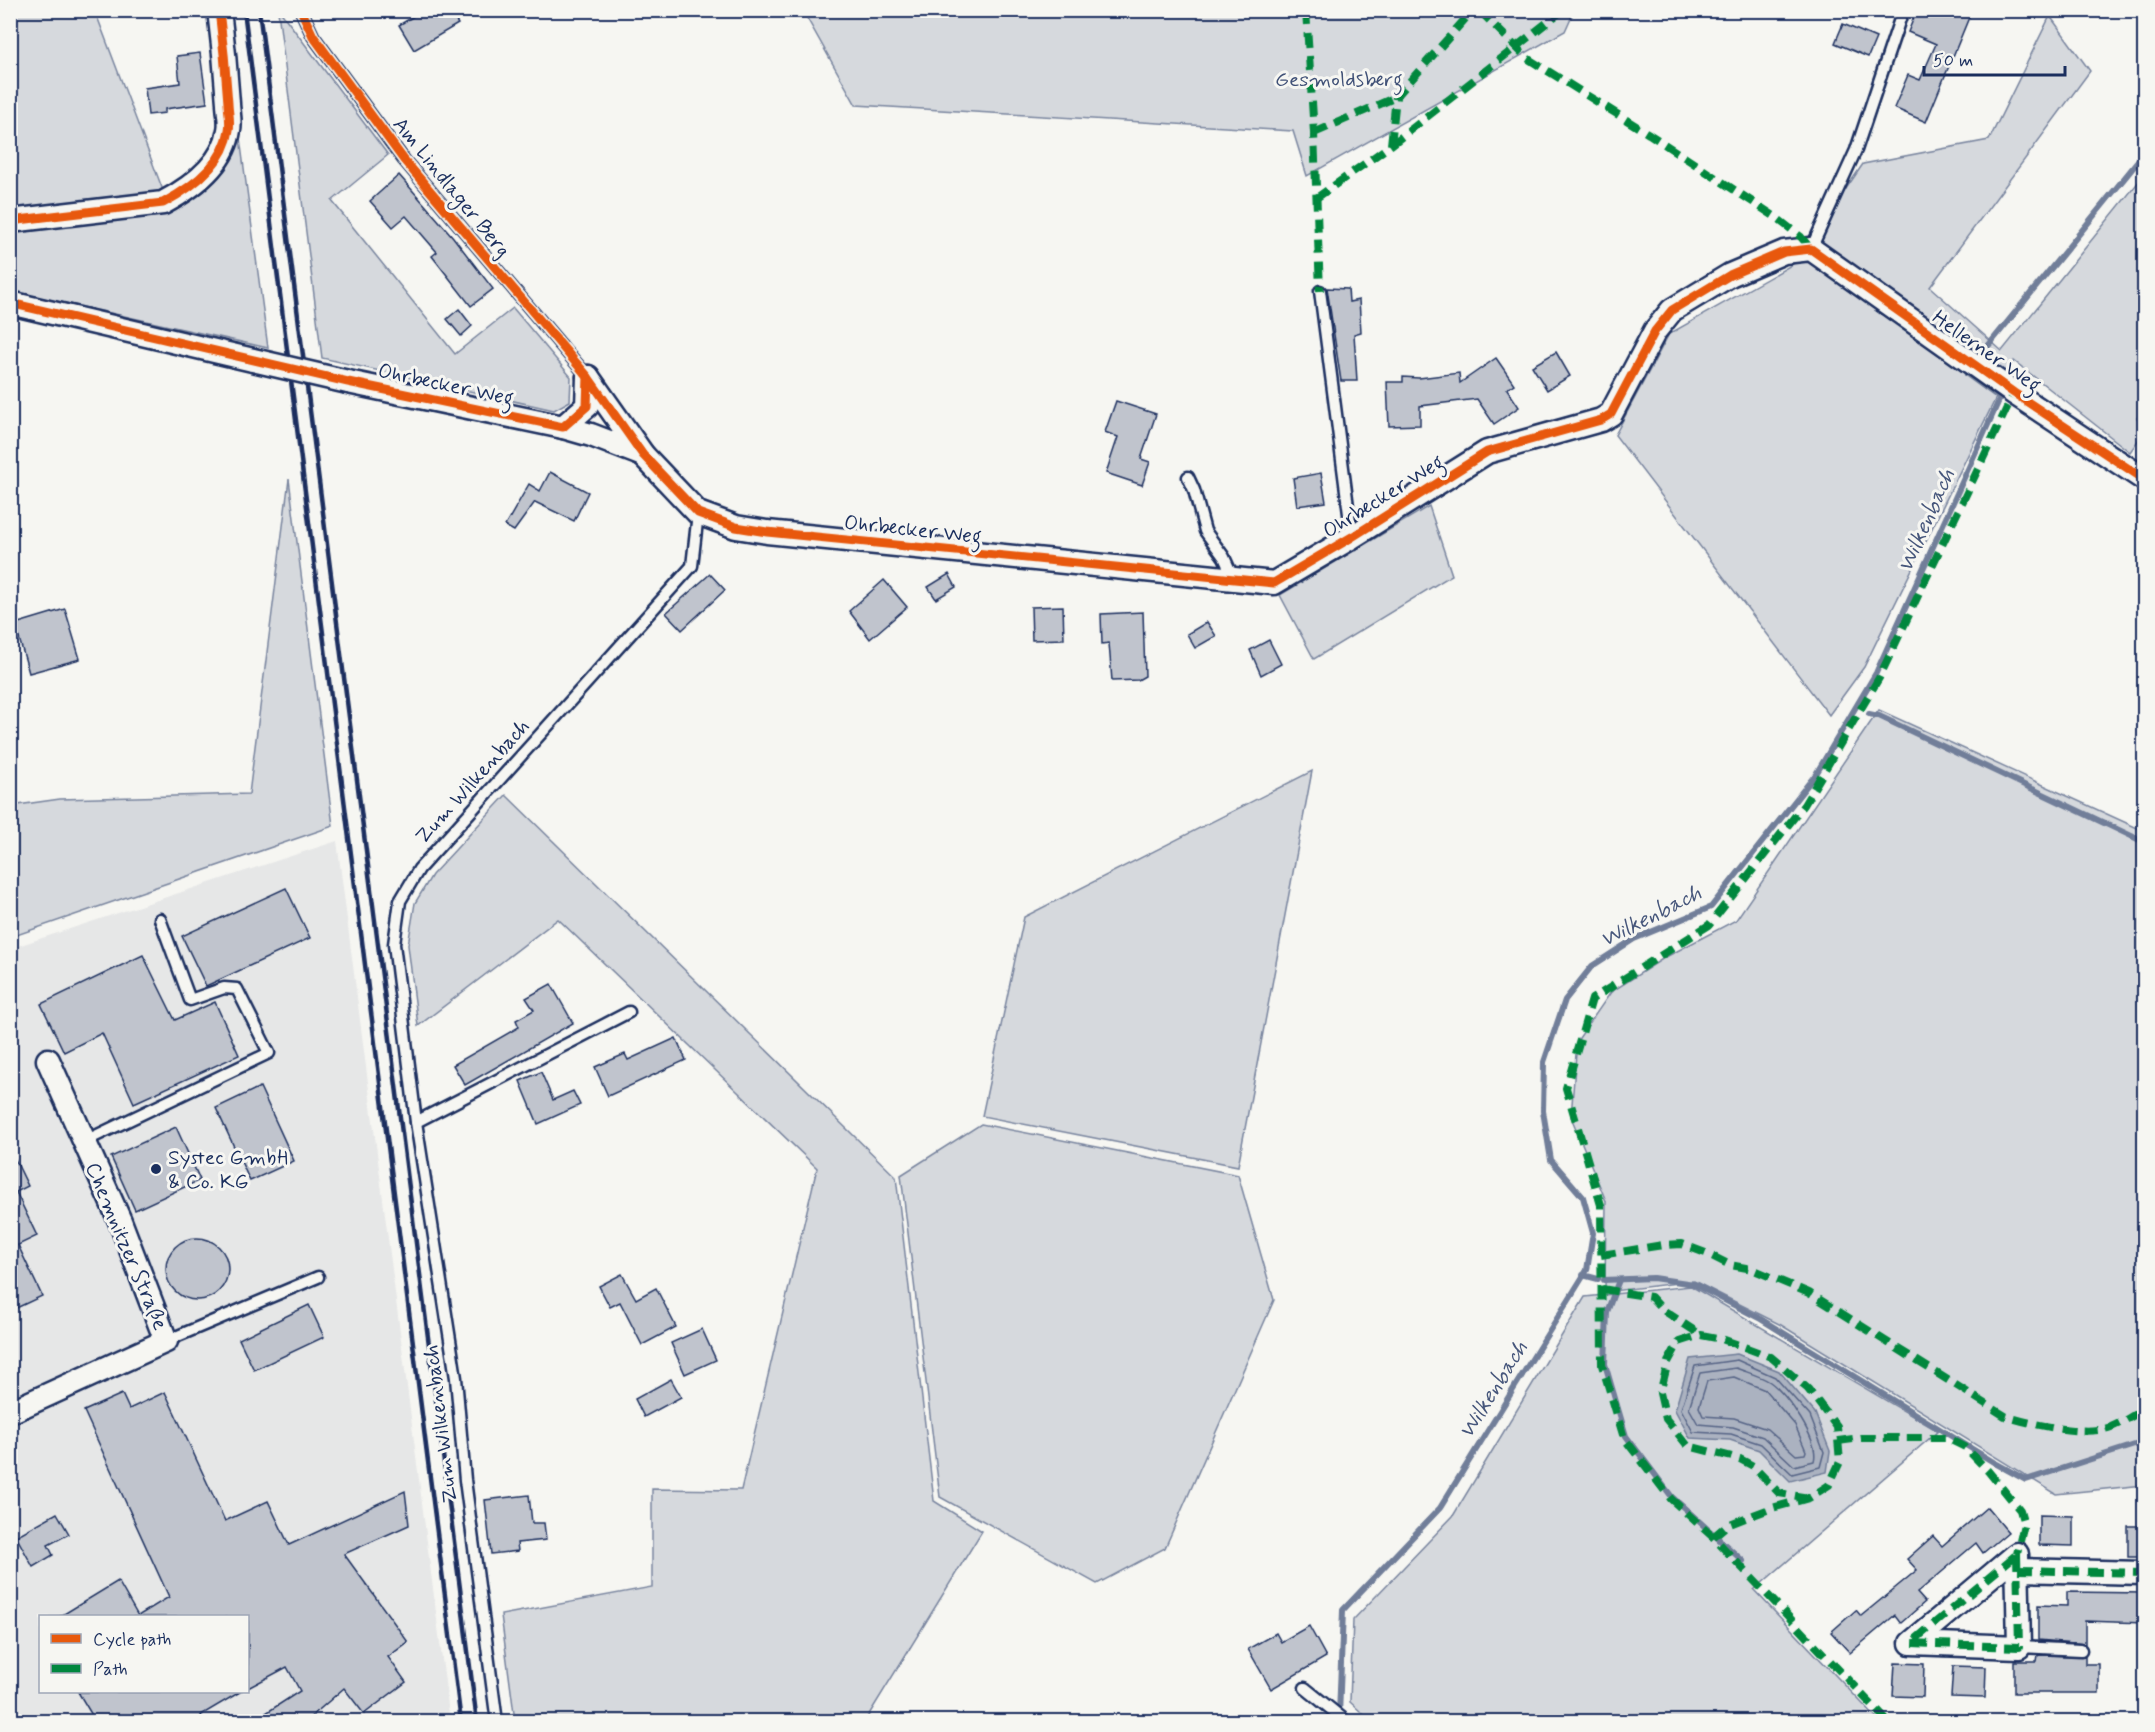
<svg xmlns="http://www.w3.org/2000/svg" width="2155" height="1732" font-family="Mynerve,sans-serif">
	<rect width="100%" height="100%" fill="#f6f6f2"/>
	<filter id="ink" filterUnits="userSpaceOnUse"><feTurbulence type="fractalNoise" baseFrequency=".0167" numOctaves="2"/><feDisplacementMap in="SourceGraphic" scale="12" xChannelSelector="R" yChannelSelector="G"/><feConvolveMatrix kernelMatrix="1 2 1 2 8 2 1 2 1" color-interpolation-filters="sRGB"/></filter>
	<g filter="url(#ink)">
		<!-- built -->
		<path fill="#e6e7e7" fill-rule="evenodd" d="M337,841L450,1721H11L10,951L18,946ZM40,1616H248V1692H40Z"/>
		<!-- green -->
		<g fill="#d6d9dd" stroke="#78849e" stroke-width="1.5">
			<path d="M10,11H95L164,193L11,211Z"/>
			<path d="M278,11H280L388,155L332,201L455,354L513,308L571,377L570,401L554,410L322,358Z"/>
			<path d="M803,11H1574L1565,31L1307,176L1293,131L856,105Z"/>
			<path d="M2050,16L2090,71L1930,287L2002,351L2144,175V407L2137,418L2144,425V432L2130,452L2014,361L1864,667L1829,715L1615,435L1669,334L1795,263L1863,164L1989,140Z"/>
			<path d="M240,138L268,348L11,291V229L165,211L216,180Z"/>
			<path d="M289,479L333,826L11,937V806L60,799L249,794Z"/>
			<path d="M1429,506L1452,575L1314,659L1280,595Z"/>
			<path d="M1879,710L2144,831V1485L2056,1494L1781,1325L1694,1281L1605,1292L1606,1201L1571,1117L1577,1041L1611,992L1664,958L1736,920Z"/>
			<path d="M1312,771L1238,1166L982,1116L1024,917Z"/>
			<path d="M506,795L896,1177L934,1501L982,1531L865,1721H515L501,1615L652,1587V1489L741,1490L817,1168L558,919L418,1026L408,945L415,903L432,875Z"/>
			<path d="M981,1124L1238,1175L1274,1300L1165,1548L1097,1584L940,1497L901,1175Z"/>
			<path d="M1691,1286L1938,1431L1754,1590L1879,1721L1372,1722L1350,1702L1353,1620L1453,1516L1585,1297Z"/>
		</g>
		<!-- water -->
		<path fill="#abb2c0" stroke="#717e99" stroke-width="1.5" d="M1737,1354L1779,1371L1815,1413L1830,1451L1827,1472L1790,1481L1759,1450L1730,1440L1690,1438L1675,1410L1690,1359Z"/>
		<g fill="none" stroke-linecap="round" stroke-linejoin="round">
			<!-- shore -->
			<g stroke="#556385" stroke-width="1.5">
				<path d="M1737,1360L1775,1377L1810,1416L1824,1452L1820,1467L1792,1474L1761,1444L1731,1434L1693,1432L1681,1409L1695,1366Z"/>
				<path d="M1736,1368C1746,1372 1761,1376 1770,1382C1787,1394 1820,1441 1814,1461L1794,1466L1763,1437L1733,1427L1698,1424L1689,1408L1700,1373Z"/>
				<path d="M1734,1377L1765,1390L1795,1425L1806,1451L1805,1454L1796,1455L1767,1429L1734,1418L1703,1416L1699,1407L1707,1381Z"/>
			</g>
			<!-- stream -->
			<g stroke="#717e99" stroke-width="6">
				<path d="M1984,351L2144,154"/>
				<path d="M1869,714L1879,716L2144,842"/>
				<path d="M1583,1275L1598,1279"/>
				<path d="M1604,1280L1653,1278L1694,1284L1759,1318L1995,1463L2026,1480L2144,1442"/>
				<path d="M1619,1280L1607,1312L1605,1364L1626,1436L1672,1497L1743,1561"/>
				<path d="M1339,1716L1343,1610L1440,1508L1587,1270L1593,1233L1583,1197L1551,1160L1543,1111L1544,1062L1565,1000L1592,966L1634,939L1711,907L1816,774L1876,673L2000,398L1967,374"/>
			</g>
		</g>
		<!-- building -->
		<g fill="#c0c4cd" stroke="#1b2f5e" stroke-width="1.5">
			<path d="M424,10H449L458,24L414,50L399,25Z"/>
			<path d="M1917,10H1972L1926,122L1894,108L1908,75L1920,80L1936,44L1908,32Z"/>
			<path d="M1843,24L1876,38L1868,57L1835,43Z"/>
			<path d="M200,53L207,103L165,109V113L148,115L145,88L180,83L177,56Z"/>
			<path d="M399,175L453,237L493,289L471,306L432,256L437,252L406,216L393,227L370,201Z"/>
			<path d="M1327,288L1348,289L1349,302L1359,300L1361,332L1354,334L1357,381H1341Z"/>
			<path d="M459,309L472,326L461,336L447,319Z"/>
			<path d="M1556,352L1570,376L1547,390L1532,366Z"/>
			<path d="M1496,358L1514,384L1507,389L1519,407L1494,424L1477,399L1420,406V425L1389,426L1387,382H1403V377L1419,378L1459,373L1460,383Z"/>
			<path d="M1116,401L1156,414L1141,459L1150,462L1142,485L1106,473L1118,437L1105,432Z"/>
			<path d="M550,472L588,492L574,521L535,502L514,531L505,526L529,484L540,491Z"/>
			<path d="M1321,473L1326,502L1297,506L1293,478Z"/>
			<path d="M710,574L725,590L682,630L666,613Z"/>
			<path d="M949,574L956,587L936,599L928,587Z"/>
			<path d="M884,580L907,607L870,639L849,611Z"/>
			<path d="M1063,606L1064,639L1032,640L1031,607Z"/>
			<path d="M65,609L80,659L29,673L15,624Z"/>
			<path d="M1143,612L1145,676L1138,680L1112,681L1109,643L1102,644L1101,614Z"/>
			<path d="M1207,622L1216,636L1195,648L1187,634Z"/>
			<path d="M1269,640L1281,664L1261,675L1250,650Z"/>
			<path d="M286,888L310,938L206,986L182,936Z"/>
			<path d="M143,955L175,1020L215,1002L239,1055L134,1103L102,1033L64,1052L41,1004Z"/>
			<path d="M551,984L573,1023L465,1085L453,1065L519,1027L516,1020L534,1010L526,998Z"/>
			<path d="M676,1038L686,1060L608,1096L595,1067L625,1054L628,1060Z"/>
			<path d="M541,1072L553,1100L573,1091L580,1105L538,1124L520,1081Z"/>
			<path d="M260,1087L294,1161L250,1181L216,1108Z"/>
			<path d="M176,1127L200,1180L135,1210L111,1157Z"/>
			<path d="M10,1149L28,1186L16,1192L37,1236L18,1245L42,1296L10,1311Z"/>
			<circle cx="197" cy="1269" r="31"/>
			<path d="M622,1274L636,1299L656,1288L676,1327L642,1345L620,1302L610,1307L599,1286Z"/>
			<path d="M309,1305L324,1337L254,1370L239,1339Z"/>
			<path d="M702,1329L716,1360L685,1374L671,1343Z"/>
			<path d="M671,1379L681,1397L644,1417L635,1399Z"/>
			<path d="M165,1392L225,1521L268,1501L289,1545L405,1491L409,1525L344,1554L408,1642L388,1657L406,1682L364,1714L344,1688L305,1722H252L300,1691L287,1667L248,1688V1617H59L118,1581L138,1616L169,1597L84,1411L122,1394L129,1409Z"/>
			<path d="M529,1495L532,1523H544L546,1540L517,1543L518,1551L491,1554L485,1500Z"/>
			<path d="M1987,1507L2008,1532L1983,1553L1976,1543L1917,1593L1925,1602L1901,1623L1895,1615L1850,1653L1831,1632L1856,1610L1861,1616L1917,1570L1907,1559L1933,1536L1942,1546Z"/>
			<path d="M57,1513L69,1534L48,1545L53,1555L33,1567L16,1536Z"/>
			<path d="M2039,1515L2073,1516V1546L2039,1545Z"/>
			<rect x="2128" y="1526" width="17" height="31"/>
			<path d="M2067,1592L2145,1593V1623L2085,1621V1644L2038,1640V1605L2067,1606Z"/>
			<path d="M1309,1626L1326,1657L1271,1689L1248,1649L1276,1633L1281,1642Z"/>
			<path d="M2038,1655L2085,1656V1664H2099V1693H2014V1661H2037Z"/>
			<path d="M1895,1663L1924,1664L1923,1697L1893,1696Z"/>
			<path d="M1953,1666L1986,1667L1985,1698L1951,1697Z"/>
			<path d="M78,1692H240L201,1715L204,1722H96Z"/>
		</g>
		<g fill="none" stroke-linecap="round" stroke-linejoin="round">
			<defs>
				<g id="lane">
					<path d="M301,10L313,36L404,160L588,377"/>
					<path d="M1811,249L1856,150L1903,10"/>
					<path d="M1320,291L1352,537"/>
					<path d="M1188,477L1194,490L1205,531L1224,557L1234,579"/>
					<path d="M416,1122L629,1012"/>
					<path d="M83,1142L269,1053L237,989L224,988L190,1000L160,919"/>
					<path d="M166,1341L318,1277"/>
					<path d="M2019,1647L2081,1650"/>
					<path d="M1305,1688L1347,1722"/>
					<path d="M497,1722L465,1480L456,1378L416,1122L394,944L400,901L419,869L692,566L698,513"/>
				</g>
				<g id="street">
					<path d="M10,221L163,203C191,188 224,165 229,130C231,122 228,111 228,103C226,72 223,41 219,10"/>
					<path d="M10,303L253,360"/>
					<path d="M588,377L643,455L698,513L736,527L767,532L1274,583L1352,537L1487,452L1601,420L1611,414L1655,331L1672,310L1730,275L1784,252L1811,249L2014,393L2144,479"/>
					<path d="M348,382L563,427L587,406L588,377"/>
					<path d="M563,427L591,435L643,455"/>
					<path d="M10,1412L166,1341L120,1221L48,1060"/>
					<path d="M2017,1554L2019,1647L1911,1643Z"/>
					<path d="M2018,1570L2144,1573"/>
				</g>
			</defs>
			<!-- lane casing -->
			<use href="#lane" stroke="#1b2f5e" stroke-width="15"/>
			<!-- street casing -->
			<use href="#street" stroke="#1b2f5e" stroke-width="27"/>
			<!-- lane -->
			<use href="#lane" stroke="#f6f6f2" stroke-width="10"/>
			<!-- street -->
			<use href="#street" stroke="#f6f6f2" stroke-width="22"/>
			<!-- rail -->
			<g stroke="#1b2f5e" stroke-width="4.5">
				<path d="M244,10L461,1722"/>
				<path d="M259,10L477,1722"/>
			</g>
			<defs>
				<path id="street-bridge" d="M253,360L348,382"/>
			</defs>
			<!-- street-bridge casing -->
			<use href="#street-bridge" stroke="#1b2f5e" stroke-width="27" stroke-linecap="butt"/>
			<!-- street-bridge -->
			<use href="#street-bridge" stroke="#f6f6f2" stroke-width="22"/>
			<!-- quiet -->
			<g stroke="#00873e" stroke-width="8" stroke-dasharray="15 8" stroke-linecap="butt">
				<path d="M1306,10L1314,133L1320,291"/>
				<path d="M1479,10L1527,58L1649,134L1774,216L1801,237L1811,249"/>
				<path d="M1314,133L1396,97"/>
				<path d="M1391,145L1396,97L1473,10"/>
				<path d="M1315,199L1391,145L1563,10"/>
				<path d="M1601,1255L1663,1245L1682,1244L1708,1254L1730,1265L1752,1269L1809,1293L2005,1416C2031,1424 2085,1437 2111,1427C2123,1422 2134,1415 2144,1409"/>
				<path d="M1602,1289L1651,1297L1663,1310L1701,1335"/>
				<path d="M1838,1441L1861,1438H1947L1965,1447L1988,1471L2020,1510L2024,1524L2017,1554"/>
				<path d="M1713,1537L1727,1525L1772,1508L1809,1498L1829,1485L1840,1462L1837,1427L1808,1389L1771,1357L1722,1339L1701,1335L1679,1342L1668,1362L1660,1393L1666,1419L1688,1446L1740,1459L1753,1466L1779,1493L1809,1498"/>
				<path d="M2017,1554L2019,1647L1911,1643Z"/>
				<path d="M2018,1570L2144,1573"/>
				<path d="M1888,1722L1713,1537L1671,1499L1624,1438L1602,1365L1601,1205L1566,1088L1592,999L1709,925L1804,805L1879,678L2014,393"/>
			</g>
			<defs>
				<g id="cycleway">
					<path d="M301,10L313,36L404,160L588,377L643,455L698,513L736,527L767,532L1274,583L1352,537L1487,452L1601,420L1611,414L1655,331L1672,310L1730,275L1784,252L1811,249L2014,393L2144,479"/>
					<path d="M10,221L163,203C191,188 224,165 229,130C231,122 228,111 228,103C226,72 223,41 219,10"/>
					<path d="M10,303L348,382L563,427L587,406L588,377"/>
				</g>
			</defs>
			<!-- cycleway casing -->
			<use href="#cycleway" stroke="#f6f6f2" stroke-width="13"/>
			<!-- cycleway -->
			<use href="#cycleway" stroke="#e8590c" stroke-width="9"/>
		</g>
	</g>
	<!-- markers -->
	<circle fill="#1b2f5e" stroke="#f6f6f2" stroke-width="2" cx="156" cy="1169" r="6"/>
	<g text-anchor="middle" stroke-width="6" stroke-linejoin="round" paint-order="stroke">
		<!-- park labels -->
		<g font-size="21" fill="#405177" stroke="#f6f6f2">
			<text x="1339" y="86">Gesmoldsberg</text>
		</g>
		<!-- street labels -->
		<g font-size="21" fill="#1b2f5e" stroke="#f6f6f2">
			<text transform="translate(452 187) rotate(51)" y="7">Am Lindlager Berg</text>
			<text transform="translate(1987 351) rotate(35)" y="7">Hellerner Weg</text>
			<text transform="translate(446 384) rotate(12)" y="7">Ohrbecker Weg</text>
			<text transform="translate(1383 496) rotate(-32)" y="7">Ohrbecker Weg</text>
			<text transform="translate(913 529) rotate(6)" y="7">Ohrbecker Weg</text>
			<text transform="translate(472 781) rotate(-48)" y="7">Zum Wilkenbach</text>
			<text transform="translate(127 1246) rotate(67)" y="7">Chemnitzer Straße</text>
			<text transform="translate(440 1424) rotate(-97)" y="7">Zum Wilkenbach</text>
		</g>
		<!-- poi labels -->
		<g font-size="21" fill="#1b2f5e" stroke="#f6f6f2" text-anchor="start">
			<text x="168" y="1164">Systec GmbH<tspan x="168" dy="24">&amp; Co. KG</tspan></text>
		</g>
		<!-- water labels -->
		<g font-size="22" font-style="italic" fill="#46567b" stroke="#f6f6f2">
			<text transform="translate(1925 520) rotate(-66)" y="8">Wilkenbach</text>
			<text transform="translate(1650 915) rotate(-27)" y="8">Wilkenbach</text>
			<text transform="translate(1492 1389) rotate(-58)" y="8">Wilkenbach</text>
		</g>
	</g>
	<!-- margin -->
	<rect width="2155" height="1732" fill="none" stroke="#f6f6f2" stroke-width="36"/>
	<rect x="18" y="18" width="2119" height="1696" fill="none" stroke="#1b2f5e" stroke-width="2" filter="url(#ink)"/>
	<!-- legend -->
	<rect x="39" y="1615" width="210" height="78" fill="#f6f6f2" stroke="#9ea6b7" stroke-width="1.5"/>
	<rect x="51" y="1634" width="30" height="9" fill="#e8590c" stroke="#9ea6b7" stroke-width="1.5"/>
	<text x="93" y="1645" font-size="18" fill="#1b2f5e">Cycle path</text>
	<rect x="51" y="1664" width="30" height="9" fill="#00873e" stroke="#9ea6b7" stroke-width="1.5"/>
	<text x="93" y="1675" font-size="18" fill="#1b2f5e">Path</text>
	<!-- scale -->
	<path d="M1924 66v9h141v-9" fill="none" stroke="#1b2f5e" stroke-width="3"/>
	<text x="1933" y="66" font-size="18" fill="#1b2f5e" stroke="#f6f6f2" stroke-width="4.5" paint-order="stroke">50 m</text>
</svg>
